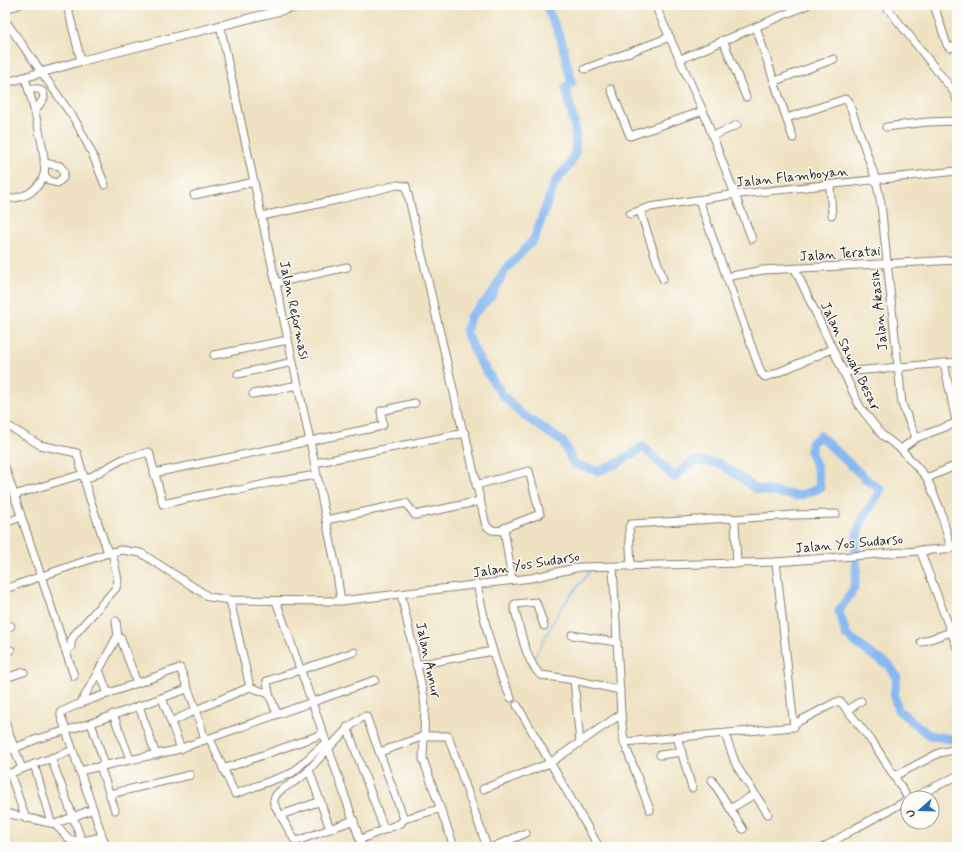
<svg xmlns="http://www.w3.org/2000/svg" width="962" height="852" font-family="Mynerve,sans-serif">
	<rect width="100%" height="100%" fill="#fdfcf7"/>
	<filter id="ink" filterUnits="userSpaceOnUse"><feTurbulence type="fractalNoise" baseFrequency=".025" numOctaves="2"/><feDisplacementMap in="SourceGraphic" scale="8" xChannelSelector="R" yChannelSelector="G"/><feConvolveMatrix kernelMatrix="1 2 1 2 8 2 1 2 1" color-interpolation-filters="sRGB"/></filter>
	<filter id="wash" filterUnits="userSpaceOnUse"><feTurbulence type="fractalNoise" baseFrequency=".012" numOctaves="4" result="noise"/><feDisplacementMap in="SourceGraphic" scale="16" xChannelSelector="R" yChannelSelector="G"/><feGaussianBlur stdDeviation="0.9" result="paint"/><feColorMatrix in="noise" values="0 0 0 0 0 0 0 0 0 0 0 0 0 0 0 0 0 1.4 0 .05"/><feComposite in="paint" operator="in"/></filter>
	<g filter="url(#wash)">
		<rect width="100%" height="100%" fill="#efe2c2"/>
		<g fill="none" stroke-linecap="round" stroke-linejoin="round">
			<!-- stream -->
			<path stroke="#86b8f2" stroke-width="1.5" d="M534,658L561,608L590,571"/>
			<!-- river -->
			<path stroke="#86b8f2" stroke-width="9" d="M546,5L561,39L572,84L566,87L576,133L575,152L570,164L555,182L534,239L505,270L491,296L470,317L466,332L478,358L501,393L520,413L563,442L574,464L598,471L618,463L643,447L674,477L694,461L718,463L733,472L756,489L798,496L820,488L817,468L811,453V443L820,436L868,481L881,489C873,505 863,514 858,532C852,550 860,569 854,587C851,595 843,604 839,611L846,635L872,655L889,665L897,677L894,695L898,710L929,735L951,739L957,737"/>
		</g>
	</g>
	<g filter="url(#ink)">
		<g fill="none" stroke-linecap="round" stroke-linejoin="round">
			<defs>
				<g id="minor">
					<path d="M67,5L81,61"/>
					<path d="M655,5L703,111L752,239"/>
					<path d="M885,5L954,92L957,100"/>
					<path d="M934,5L947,45L950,48L957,45"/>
					<path d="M5,9L19,5"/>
					<path d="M5,20L75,120L92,153L105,185"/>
					<path d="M220,25L310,441L336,568L341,601"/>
					<path d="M756,27L793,138"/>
					<path d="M723,40L746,97"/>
					<path d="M681,59L807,5"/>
					<path d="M585,69L670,37"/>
					<path d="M775,81L834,59"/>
					<path d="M29,89H39L43,92L44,98L35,111"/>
					<path d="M611,89L630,136L703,111"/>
					<path d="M787,118L845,99L848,100L876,180L881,204L902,404L916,438L901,449"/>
					<path d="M886,127L927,122L957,121"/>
					<path d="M713,136L737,125"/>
					<path d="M44,175L50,181L57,183L63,178L64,171L60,166L44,163"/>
					<path d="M830,186L832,215"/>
					<path d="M194,195L254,182"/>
					<path d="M5,200C13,198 25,197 31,192C36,188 42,181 44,175C48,158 31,96 25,78"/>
					<path d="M699,200L761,373L765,377L772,375L832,349"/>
					<path d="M640,211L663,279"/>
					<path d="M630,214L650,207L730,195L957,171"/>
					<path d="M262,216L341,199L397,185L406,186L463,432"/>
					<path d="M795,269L860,407L882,435L901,449L927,478L940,509L951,548"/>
					<path d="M726,277L763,270L957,260"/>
					<path d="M276,283L347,267"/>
					<path d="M214,355L288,340"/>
					<path d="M944,363L957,426"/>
					<path d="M843,372L957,362"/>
					<path d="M238,374L293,362"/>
					<path d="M253,394L298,385"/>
					<path d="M5,424L40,445L77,453L89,496L108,553"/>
					<path d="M916,438L956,423"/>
					<path d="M314,463L465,433L486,526L492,530L504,531"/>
					<path d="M5,467L74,676"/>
					<path d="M154,473L378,427L383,425L381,411L415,403"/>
					<path d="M927,478L957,465"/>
					<path d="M85,480L123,459L149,452L163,504L227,490H240L269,483L316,475"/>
					<path d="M476,485L529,471L540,514L504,528L512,580"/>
					<path d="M14,495L83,474"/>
					<path d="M733,519L793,515L836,514"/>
					<path d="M326,520L406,503L415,515L480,501"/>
					<path d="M5,523L21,517"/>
					<path d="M920,550L951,632L921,642"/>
					<path d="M631,567L629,527L631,524L731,518L735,522L737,564"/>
					<path d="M477,584C485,623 493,663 511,698"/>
					<path d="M5,589L108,553L121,550L141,553L209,597L230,600L341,601L531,578L580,567L776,562L957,548"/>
					<path d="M401,594L424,697L425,709L423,759L454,847"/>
					<path d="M230,600L250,687"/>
					<path d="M276,601L329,750L359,837L361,839L401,823L404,819L366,716C354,718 316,762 306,773C298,783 271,789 274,804L294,839L297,841L354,820"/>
					<path d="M116,621L118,637"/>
					<path d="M544,626L536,602L515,604L514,606C519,624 526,664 541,675L574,680"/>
					<path d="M5,629L11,626"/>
					<path d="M951,632L957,647"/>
					<path d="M572,635L616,642"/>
					<path d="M66,650L71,647V641L75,634L116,588L118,580L112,552"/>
					<path d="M5,652L11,650"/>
					<path d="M416,665L493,651"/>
					<path d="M99,670L108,694"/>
					<path d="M5,678L24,672"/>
					<path d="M269,694L267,681L354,652"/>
					<path d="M162,698L181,749"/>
					<path d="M81,703L117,637L121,639L137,683"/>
					<path d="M517,705L599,847"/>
					<path d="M139,706L156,755"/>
					<path d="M848,710L861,701"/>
					<path d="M113,714L130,759"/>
					<path d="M621,714L624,742L650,810"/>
					<path d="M5,722L22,769"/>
					<path d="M171,722L196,710L205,740"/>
					<path d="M91,723L105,765"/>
					<path d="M794,724L836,702H841L874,744L908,798"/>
					<path d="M347,727L384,829"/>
					<path d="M725,734L736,765L768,814"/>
					<path d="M677,737L692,788"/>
					<path d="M210,739L235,794L292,773L326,742"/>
					<path d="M624,742L794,727L776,562"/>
					<path d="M580,743L574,680L620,690"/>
					<path d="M5,752L37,739L91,723L187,689"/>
					<path d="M380,752L424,736H448L487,847"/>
					<path d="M660,755L682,752"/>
					<path d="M51,758L82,841"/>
					<path d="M34,764L51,822"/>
					<path d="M100,766L115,810"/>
					<path d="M223,769L323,734"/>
					<path d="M309,770L330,829"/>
					<path d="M79,771L176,750L375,680"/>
					<path d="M10,773L26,819"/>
					<path d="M5,775L71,751"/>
					<path d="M895,776L939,753L957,749"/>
					<path d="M712,780L743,829"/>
					<path d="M483,789L550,763L621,714L613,567"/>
					<path d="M110,794L190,775"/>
					<path d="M912,798L957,776"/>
					<path d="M730,809L755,794"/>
					<path d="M5,813L55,824L70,840L82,841L102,837"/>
					<path d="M281,815L321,801"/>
					<path d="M404,819L439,809"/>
					<path d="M55,824L93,809"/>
					<path d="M359,837L362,847"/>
					<path d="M106,847L61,716V712L81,703L180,668L196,710L250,687L269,694L277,714"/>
					<path d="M493,847L526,833"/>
					<path d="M824,847L856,828L908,800"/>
				</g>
				<path id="major" d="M5,83L81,61L302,5"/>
			</defs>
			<!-- minor casing -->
			<use href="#minor" stroke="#867f6f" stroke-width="9"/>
			<!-- major casing -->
			<use href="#major" stroke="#867f6f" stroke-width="10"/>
			<!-- minor -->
			<use href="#minor" stroke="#fff" stroke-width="7"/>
			<!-- major -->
			<use href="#major" stroke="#fff" stroke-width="8"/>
		</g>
	</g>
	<g text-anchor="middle" stroke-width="3" stroke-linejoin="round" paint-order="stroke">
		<!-- street labels -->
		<g font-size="14" fill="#1c1c1c" stroke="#fdfcf7">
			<text transform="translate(792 176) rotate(-6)" y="5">Jalan Flamboyan</text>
			<text transform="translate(840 253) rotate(-4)" y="5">Jalan Teratai</text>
			<text transform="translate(295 310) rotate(78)" y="5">Jalan Reformasi</text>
			<text transform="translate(878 310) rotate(-96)" y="5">Jalan Akasia</text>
			<text transform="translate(851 356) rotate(64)" y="5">Jalan Sawah Besar</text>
			<text transform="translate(849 543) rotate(-5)" y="5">Jalan Yos Sudarso</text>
			<text transform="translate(526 564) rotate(-9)" y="5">Jalan Yos Sudarso</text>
			<text transform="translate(429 660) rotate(78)" y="5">Jalan Annur</text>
		</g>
	</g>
	<!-- margin -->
	<rect width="962" height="852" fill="none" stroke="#fdfcf7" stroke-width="20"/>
	<!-- north arrow -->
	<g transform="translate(920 810) rotate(250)"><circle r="19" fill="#fdfcf7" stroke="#a3a29f"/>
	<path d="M0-3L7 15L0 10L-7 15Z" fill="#1f6fb2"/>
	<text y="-6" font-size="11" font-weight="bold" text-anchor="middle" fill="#1c1c1c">U</text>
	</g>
</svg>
